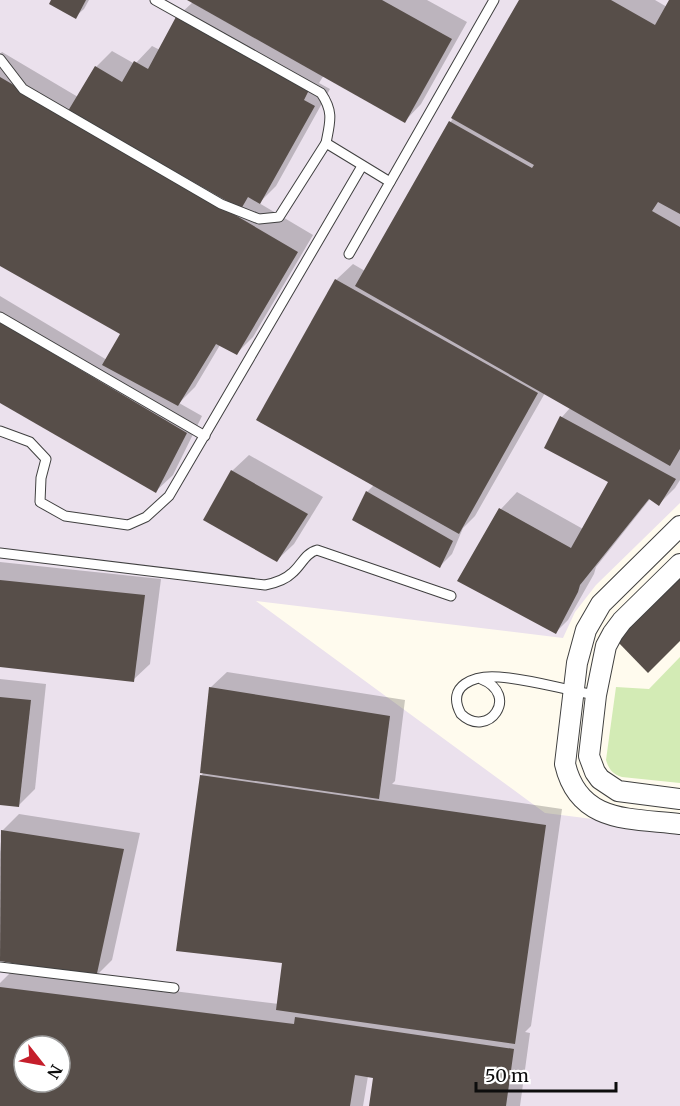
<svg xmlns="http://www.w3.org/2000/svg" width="680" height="1106" font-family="Merriweather,serif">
	<rect width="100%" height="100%" fill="#fffbee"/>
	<!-- industrial -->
	<path fill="#ebe1ed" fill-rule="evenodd" d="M0,0H680V503L596,585L575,612L563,638L256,601L545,813L680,830V1106H0ZM24,1046H60V1082H24Z"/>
	<!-- green -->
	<path fill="#d3ebb5" d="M680,657V783L622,777C613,774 609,770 606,760L616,687L649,689Z"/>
	<!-- shadow -->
	<g fill="#0003" fill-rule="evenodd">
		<path d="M52,0H89L84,9L75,17Z"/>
		<path d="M190,0H427L467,22L421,104L405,121L324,75L319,83L330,89L276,186L259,203L313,235L253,337L237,353L220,345L195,387L179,403L202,416L173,475L156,491L0,402V296L107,360L122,333L0,264V54L2,52L78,97L96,67L112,51L135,64L152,46L160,50L178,16L193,2Z"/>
		<path d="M521,0H655L667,7L671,0H680V480L675,488L659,504L650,499L596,567L594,574L568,620L556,632L481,540L501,509L517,492L583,529L610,481L546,447L562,417L570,408L545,393L475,516L463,528L452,554L440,566L367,492L374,485L336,280L353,264L365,271Z"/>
		<path d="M249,455L323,497L294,544L277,560L232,471Z"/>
		<path d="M0,562L161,579L150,664L133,680L0,666Z"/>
		<path d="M227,672L405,700L395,781L392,784L562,809L531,1026L525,1032L530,1033L520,1106H371L374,1077L368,1076L363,1106H0V983L12,971L279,1004L284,962L201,776L204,772L210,688ZM24,1046H60V1082H24Z"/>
		<path d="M0,679L46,684L35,789L18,806L0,804Z"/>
		<path d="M19,814L140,833L112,960L96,976L0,960V854L2,831Z"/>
	</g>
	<!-- building -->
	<g fill="#574e49" fill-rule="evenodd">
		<path d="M51,0H86L76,19L49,4Z"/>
		<path d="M187,0H382L452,39L405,123Z"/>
		<path d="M519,0H611L655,25L669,0H680V214L658,202L652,211L680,227V449L670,466L355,286L449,121L532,168L534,165L451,118Z"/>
		<path d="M177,15L309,90L304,100L315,106L260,204L248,197L241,209L68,111L95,66L122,82L134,61L148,69Z"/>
		<path d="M0,77L298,252L237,355L216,344L178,406L102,365L120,334L0,266Z"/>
		<path d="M335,279L538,393L459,534L256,420Z"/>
		<path d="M0,322L187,433L156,493L0,403Z"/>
		<path d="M560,416L676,479L659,506L649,499L580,585L578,592L556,634L457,581L499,508L571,548L608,482L544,448Z"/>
		<path d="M231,470L308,514L277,562L203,520Z"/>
		<path d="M366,491L453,541L440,568L352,520Z"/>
		<path d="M680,577V641L648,673L616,640Z"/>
		<path d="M0,580L145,595L134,682L0,667Z"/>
		<path d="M209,687L390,716L379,799L200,773Z"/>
		<path d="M0,697L31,700L19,807L0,805Z"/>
		<path d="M200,775L546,825L515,1044L276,1010L282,963L176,951Z"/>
		<path d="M1,830L124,849L96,978L0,961Z"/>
		<path d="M0,987L294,1024L295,1017L514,1049L506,1106H369L373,1078L355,1075L350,1106H0ZM24,1046H60V1082H24Z"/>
	</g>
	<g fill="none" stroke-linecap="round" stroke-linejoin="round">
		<defs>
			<g id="service">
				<path d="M155,0L321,93C334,112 330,122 326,143"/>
				<path d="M0,59L23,89L221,204L259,219L279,217L326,143L390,182"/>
				<path d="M349,254L494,0"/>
				<path d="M0,317L205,436"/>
				<path d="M0,431L30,442L46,459L41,478L40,502L65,516L128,525L146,517L169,496L362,166"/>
				<path d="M0,553L265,585C275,583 285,580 292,573C301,566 305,553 317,550L451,596"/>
				<path d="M481,679C521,695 488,740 461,714C445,685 475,675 499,677C531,679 564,690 596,695"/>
				<path d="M0,967L174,988"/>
			</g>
			<g id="minor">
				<path d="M680,526L601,604L586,630L577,663L565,764C579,824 631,818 680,824"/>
				<path d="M680,564L622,621L613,633L606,646L596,695L589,756L595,772L600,779L618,791L680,799"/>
			</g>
		</defs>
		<!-- service casing -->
		<use href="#service" stroke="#404040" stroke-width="11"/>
		<!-- minor casing -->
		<use href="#minor" stroke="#404040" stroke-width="22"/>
		<!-- service -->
		<use href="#service" stroke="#fff" stroke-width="9"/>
		<!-- minor -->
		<use href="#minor" stroke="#fff" stroke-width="20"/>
	</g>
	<!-- north arrow -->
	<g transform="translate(42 1064) rotate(121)"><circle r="28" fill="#ffffff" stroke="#9e9e9e" stroke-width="1.5"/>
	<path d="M0-4.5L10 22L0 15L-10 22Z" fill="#c51e2b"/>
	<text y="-9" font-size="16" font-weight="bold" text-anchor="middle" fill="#0d0d0d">N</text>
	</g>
	<!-- scale -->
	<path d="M476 1082v9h140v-9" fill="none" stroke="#0d0d0d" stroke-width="3"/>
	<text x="485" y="1082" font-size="18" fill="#0d0d0d" stroke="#ffffff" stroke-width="4.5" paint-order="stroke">50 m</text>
</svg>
